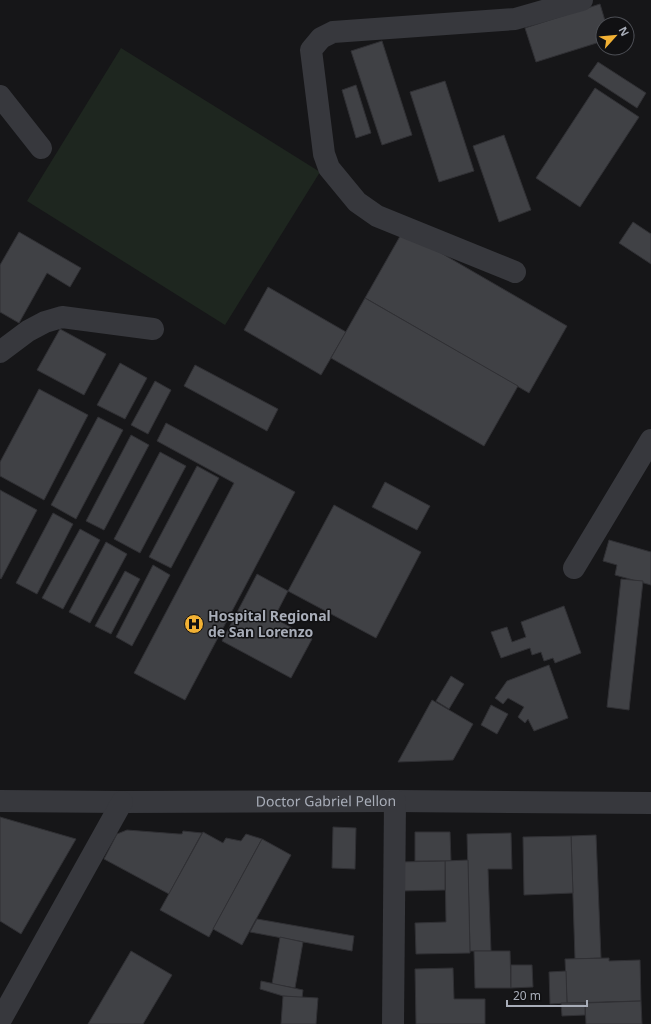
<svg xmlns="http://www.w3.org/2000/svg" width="651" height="1024" font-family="'Noto Sans',sans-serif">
	<rect width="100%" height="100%" fill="#161618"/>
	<!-- green -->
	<path fill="#1e261f" d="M121,48L320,172L225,325L27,201Z"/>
	<!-- building -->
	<g fill="#404145" stroke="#303034">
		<path d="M600,4L606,24H603V41L536,62L525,28Z"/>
		<path d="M382,41L412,135L382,145L351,51Z"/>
		<path d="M598,62L646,93L637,108L588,76Z"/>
		<path d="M445,81L474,171L439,182L410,92Z"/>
		<path d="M356,85L371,133L356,138L342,90Z"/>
		<path d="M595,88L639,117L580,207L536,178Z"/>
		<path d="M504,135L531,210L499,222L473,146Z"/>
		<path d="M633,222L651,234V264L619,243Z"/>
		<path d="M403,231L567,326L529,393L365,298Z"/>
		<path d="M19,232L81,268L70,287L47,273L19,323L0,312V265Z"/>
		<path d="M268,287L346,332L321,375L244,330Z"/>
		<path d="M365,298L518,386L484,446L331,358Z"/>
		<path d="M60,329L106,354L84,395L37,370Z"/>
		<path d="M120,363L147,378L125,419L97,405Z"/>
		<path d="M195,365L278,409L267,431L184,386Z"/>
		<path d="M155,381L171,390L148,434L131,425Z"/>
		<path d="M39,389L88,415L44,500L0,476V462Z"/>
		<path d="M98,417L123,430L76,519L51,505Z"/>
		<path d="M166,423L295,492L185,700L134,673L234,483L157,441Z"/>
		<path d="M131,435L149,445L104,530L86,521Z"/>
		<path d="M160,452L186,466L140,553L114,539Z"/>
		<path d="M197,466L219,478L171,568L149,557Z"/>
		<path d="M385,482L430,506L417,530L372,507Z"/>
		<path d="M0,490L37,510L1,579L0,578Z"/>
		<path d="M334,505L421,552L376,638L288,591Z"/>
		<path d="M53,513L73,524L37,594L16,583Z"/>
		<path d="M80,529L100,540L63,609L42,598Z"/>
		<path d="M609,540L651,552V585L615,575L617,565L603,561Z"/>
		<path d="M106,542L127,554L90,623L69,612Z"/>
		<path d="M153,565L170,575L132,646L116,637Z"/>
		<path d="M125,571L140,579L111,634L95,626Z"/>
		<path d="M257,574L288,591L274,618L312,639L291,678L222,641Z"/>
		<path d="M621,579L643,581L629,710L607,707Z"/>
		<path d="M564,606L581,653L555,663L553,658L544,661L541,652L532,655L530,648L501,658L491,632L507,627L512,642L526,637L521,622Z"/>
		<path d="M549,665L568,718L534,731L528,719L525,723L518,717L524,707L508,698L503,704L495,698L507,681Z"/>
		<path d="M451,676L464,684L449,709L436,701Z"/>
		<path d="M432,700L473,724L453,760L398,762Z"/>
		<path d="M491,705L508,714L497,734L481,725Z"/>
		<path d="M0,817L76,839L21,934L0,921Z"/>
		<path d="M333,827L356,828L355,869L332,868Z"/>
		<path d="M127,830L179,834H182L183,831L202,833L169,894L104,859L117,834Z"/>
		<path d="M203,832L223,843L226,838L241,841L246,834L262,839L209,937L160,910Z"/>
		<path d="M415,832H450L451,861H415Z"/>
		<path d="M511,833L512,869H488L491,951H470L467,834Z"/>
		<path d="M596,835L601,958L575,959L571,836Z"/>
		<path d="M571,836L573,893L524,895L523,837Z"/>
		<path d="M262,839L291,855L242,945L213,929Z"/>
		<path d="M468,860L470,953L416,954L415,923L446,922L445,861Z"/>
		<path d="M445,861V890L400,891V862Z"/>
		<path d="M257,919L354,936L352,951L250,932Z"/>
		<path d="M280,937L303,942L295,988L272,984Z"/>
		<path d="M131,951L172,975L143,1024H88Z"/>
		<path d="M474,951H510L511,988H475Z"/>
		<path d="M609,958V961L640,960L641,1001L567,1003L565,959Z"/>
		<path d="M511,965H532L533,987L511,988Z"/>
		<path d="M453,968L454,999H485V1024H416L415,969Z"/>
		<path d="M566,971L567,1003L550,1004L549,972Z"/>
		<path d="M261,981L303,990L302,998L283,996L260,989Z"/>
		<path d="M283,996L318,998L316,1024H281Z"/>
		<path d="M641,1001L642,1024H586L585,1003Z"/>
		<path d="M561,1003H585V1015L562,1016Z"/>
	</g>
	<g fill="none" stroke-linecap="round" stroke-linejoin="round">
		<!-- minor -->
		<g stroke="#37383d" stroke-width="22">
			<path d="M0,96L41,148"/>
			<path d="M515,272L377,216L357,202L329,168L324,154L311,50L321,38L333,32L515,19L582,0"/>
			<path d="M0,352L28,331L45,322L62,317L153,329"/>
			<path d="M574,568L651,440"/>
			<path id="s1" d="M0,801L122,802L395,801L651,803"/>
			<path d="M0,1021L122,802"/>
			<path d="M393,1024L395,801"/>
		</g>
	</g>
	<!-- icons -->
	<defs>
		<symbol id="hospital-disc" viewBox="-11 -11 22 22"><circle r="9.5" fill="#f2b134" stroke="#111113"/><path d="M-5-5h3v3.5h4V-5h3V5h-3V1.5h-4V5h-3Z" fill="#111"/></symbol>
	</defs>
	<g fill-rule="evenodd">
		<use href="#hospital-disc" x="183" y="613" width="22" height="22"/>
	</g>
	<g text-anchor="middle" stroke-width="3" stroke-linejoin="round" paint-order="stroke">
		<!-- poi labels -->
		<g font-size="14" font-weight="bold" fill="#a8adb8" stroke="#111113" text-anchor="start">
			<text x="208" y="621">Hospital Regional<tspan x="208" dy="16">de San Lorenzo</tspan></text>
		</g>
		<!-- street labels -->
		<g font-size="14" fill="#a8adb8" stroke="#111113">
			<text dy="5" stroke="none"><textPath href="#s1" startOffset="326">Doctor Gabriel Pellon</textPath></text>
		</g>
	</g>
	<!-- north arrow -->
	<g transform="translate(615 36) rotate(63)"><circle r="19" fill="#111113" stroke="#4d4f55"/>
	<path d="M0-3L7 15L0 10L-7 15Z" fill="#f2b134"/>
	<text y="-6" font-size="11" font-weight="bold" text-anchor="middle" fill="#a8adb8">N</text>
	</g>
	<!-- scale -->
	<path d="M507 1000v6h80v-6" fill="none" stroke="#a8adb8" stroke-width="2"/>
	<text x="513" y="1000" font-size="12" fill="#a8adb8" stroke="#111113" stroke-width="3" paint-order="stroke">20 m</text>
</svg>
